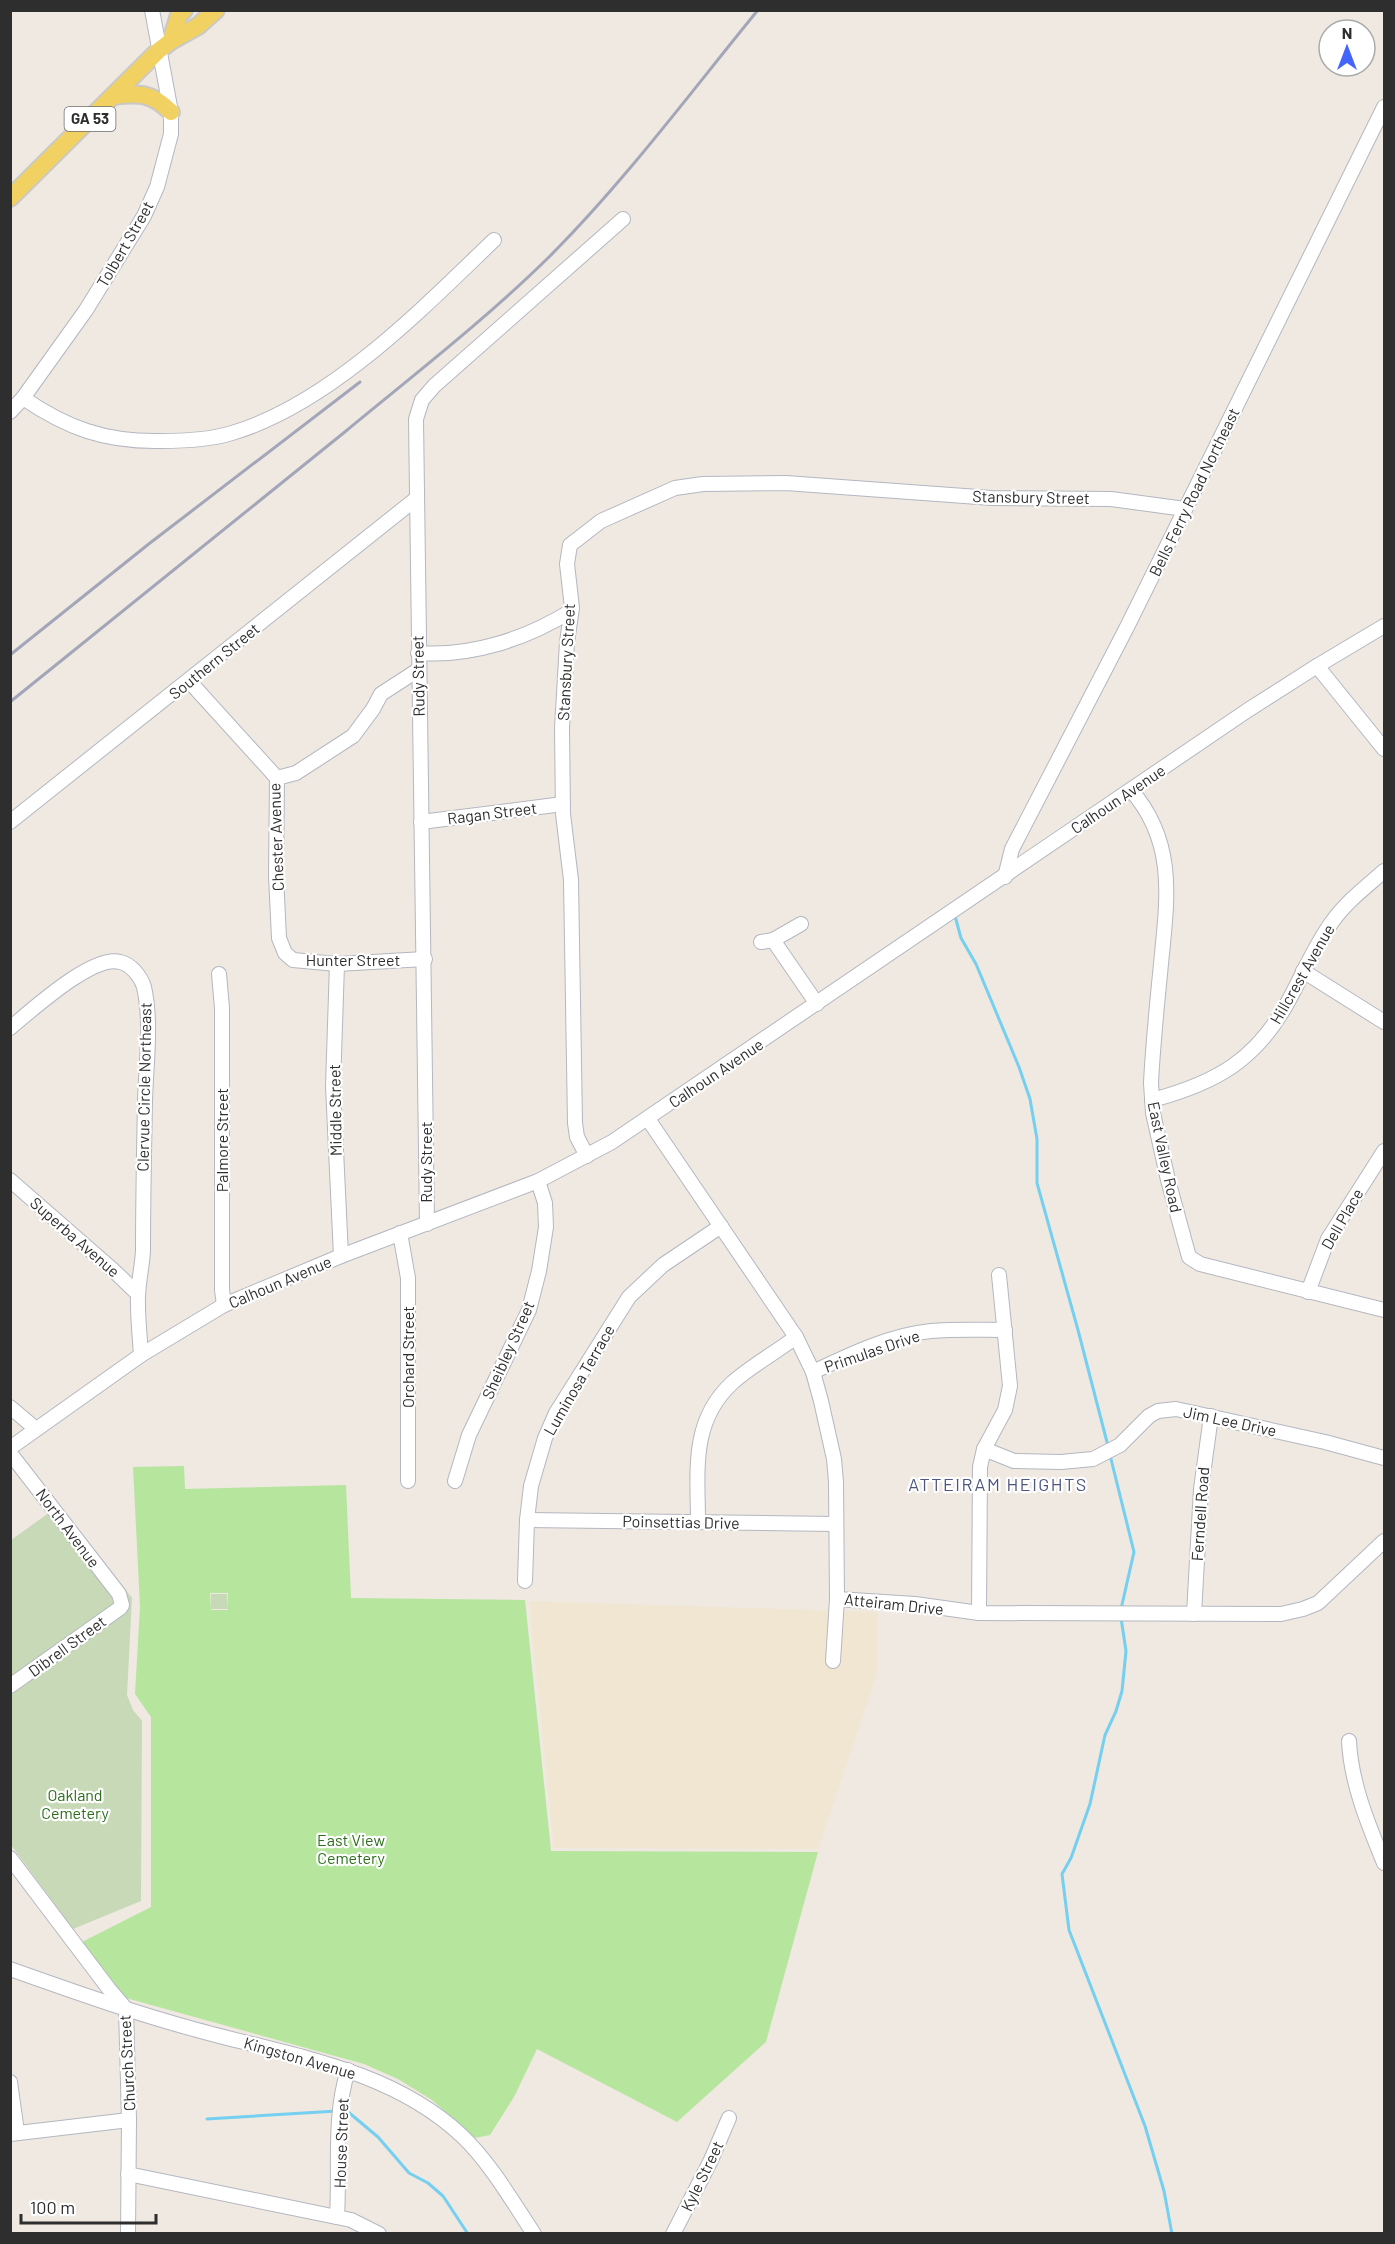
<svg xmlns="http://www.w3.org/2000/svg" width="1395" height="2244" font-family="Barlow,sans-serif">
	<rect width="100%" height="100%" fill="#efe9e1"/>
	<!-- education -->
	<path fill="#f0e6d1" d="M529,1601L878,1612L877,1673L818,1849L554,1848Z"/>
	<!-- green -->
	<path fill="#b6e59e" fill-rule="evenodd" d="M184,1466L185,1489L346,1485L351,1598L525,1600L551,1851L818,1852L766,2042L677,2122L537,2049L514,2097L490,2135L475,2138L432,2100L398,2079L364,2064L126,1998L82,1942L151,1907V1717L135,1694L140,1607L133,1467ZM210,1593H228V1610H211Z"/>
	<!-- cemetery -->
	<g fill="#c8d9b8">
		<path d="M60,1505L132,1598L127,1695L133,1710L142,1721L141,1901L73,1929L11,1845V1540Z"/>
		<path d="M211,1594H227L228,1609H211Z"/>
	</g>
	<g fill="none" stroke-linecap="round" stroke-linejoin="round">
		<!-- stream -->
		<g stroke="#75cff0" stroke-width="3">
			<path d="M956,914L955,916L961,938L976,964L1019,1067L1030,1099L1037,1139V1183L1078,1330L1108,1446"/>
			<path d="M1110,1455L1134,1552L1121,1609"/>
			<path d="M1121,1618L1126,1651L1122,1691L1116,1711L1105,1735L1090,1804L1071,1858L1062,1874L1069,1930L1145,2126L1164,2191L1172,2234"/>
			<path d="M344,2111H347L378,2137L409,2173L428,2183L443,2196L468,2234"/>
			<path d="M207,2119L337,2111"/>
		</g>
		<defs>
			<g id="minor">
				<path d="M23,398C67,428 105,442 160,441C182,441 210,440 232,433C330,404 422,309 494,240"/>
				<path d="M10,412L23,398L86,310L144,216L157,187L171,134V112L152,10"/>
				<path d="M418,653C471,657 526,639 571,611"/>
				<path d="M1317,666L1384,749"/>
				<path d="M189,681L277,778L276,876L279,938L285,953L293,960L337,964L425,959"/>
				<path d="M277,778L296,773L353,736L373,709L381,694L418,670"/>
				<path d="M1131,790C1177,843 1167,900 1161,964C1157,1004 1153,1043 1151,1083L1153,1113L1168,1180L1189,1257L1200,1264L1384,1310"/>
				<path d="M10,822L417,498"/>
				<path d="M421,822L563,804"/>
				<path d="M1005,877L1012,849L1127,627L1384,107"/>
				<path d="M773,940L817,1004"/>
				<path d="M761,942L773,940L801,924"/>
				<path d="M337,964L333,1086L341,1256"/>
				<path d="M1303,971L1384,1022"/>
				<path d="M219,974L222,1008V1290L224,1305"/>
				<path d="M10,1028C32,1010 93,954 120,962C131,964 141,977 144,987C152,1023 146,1064 145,1101C144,1151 143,1201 143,1251C142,1269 137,1287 138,1305C138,1321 140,1338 141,1355"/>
				<path d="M1152,1100C1217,1083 1258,1059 1290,998C1304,972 1315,945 1332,922C1346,902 1366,887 1384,871"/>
				<path d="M648,1119L796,1337L813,1372L821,1401L834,1459L836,1482L837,1599L833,1661"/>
				<path d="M587,1156L577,1137L575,1123L571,880L563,814L562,728L567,642L572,608L567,564L570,545L601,521L675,488L703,484L786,483L992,498L1111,499L1185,509"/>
				<path d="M10,1180L113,1270L138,1294"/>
				<path d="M427,1224L416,419L422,400L434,386L623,219"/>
				<path d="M400,1233L408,1278V1481"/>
				<path d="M1308,1292L1328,1239L1384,1151"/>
				<path d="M813,1372C849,1355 890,1335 931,1331C955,1329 980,1330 1005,1330"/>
				<path d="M10,1407L36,1429"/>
				<path d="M10,1448L141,1355L224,1305L341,1256L538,1181L612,1142L1248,710L1317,666L1384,626"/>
				<path d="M984,1449L1014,1461L1061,1462L1093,1459L1120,1445L1149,1416L1158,1411L1176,1409L1325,1442L1384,1458"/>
				<path d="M10,1453L119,1594L122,1605L120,1608L10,1686"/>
				<path d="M455,1481L469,1435L529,1310L539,1271L546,1227L545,1203L538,1181"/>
				<path d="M527,1520L835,1524"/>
				<path d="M698,1522C698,1472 690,1422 732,1383C751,1366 775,1353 796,1337"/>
				<path d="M525,1581L527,1520L531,1486L545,1438L556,1413L629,1297L663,1265L721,1226"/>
				<path d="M837,1599L915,1604L979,1613L1281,1614L1303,1609L1318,1603L1384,1541"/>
				<path d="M979,1613L980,1467L984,1449L1005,1410L1010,1386L999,1275"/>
				<path d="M1194,1614L1201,1489L1211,1416"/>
				<path d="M1349,1741C1351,1783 1368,1824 1384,1863"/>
				<path d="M10,1858L109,1989L126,2009L129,2120L128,2234"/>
				<path d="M10,1969C72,1991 134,2013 197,2030C287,2055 389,2068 461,2135C489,2161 513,2202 534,2234"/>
				<path d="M10,2082L17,2132"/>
				<path d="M10,2134L129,2120"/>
				<path d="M128,2174L351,2220L379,2234"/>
				<path d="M337,2217C340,2169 333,2117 348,2070"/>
				<path d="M673,2234L711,2160L729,2118"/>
			</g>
			<g id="major">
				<path d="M171,41L179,15L184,10"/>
				<path d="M113,96C139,93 151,92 171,112"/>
				<path d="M10,198L158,51L171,41L198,26L216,10"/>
			</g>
		</defs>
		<!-- minor casing -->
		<use href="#minor" stroke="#b4b7c1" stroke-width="16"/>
		<!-- major casing -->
		<use href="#major" stroke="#c9c9c9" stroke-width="20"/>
		<!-- minor -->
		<use href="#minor" stroke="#fff" stroke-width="14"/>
		<!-- major -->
		<use href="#major" stroke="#f2d163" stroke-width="16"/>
		<!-- rail -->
		<g stroke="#a3a6b8" stroke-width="3">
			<path d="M10,655L150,543L360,382"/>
			<path d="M10,702C122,611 234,521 346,431C415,374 485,320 549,257C625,181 690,93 758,10"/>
		</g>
	</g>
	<g text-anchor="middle" stroke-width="4.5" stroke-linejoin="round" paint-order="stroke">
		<!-- shield labels -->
		<rect fill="#fff" stroke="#6d6d6d" stroke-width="1.5" x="64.5" y="107" width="51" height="24" rx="4.5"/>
		<g font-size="15" font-weight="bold" fill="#2e2e2e">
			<text x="90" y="124">GA 53</text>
		</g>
		<!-- street labels -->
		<g font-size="16" fill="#2e2e2e" stroke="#fff">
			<text transform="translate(125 244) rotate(-60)" y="6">Tolbert Street</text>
			<text transform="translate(1194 492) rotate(-64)" y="6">Bells Ferry Road Northeast</text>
			<text transform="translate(1031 497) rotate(1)" y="6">Stansbury Street</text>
			<text transform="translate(214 661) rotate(-39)" y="6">Southern Street</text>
			<text transform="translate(566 662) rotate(-87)" y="6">Stansbury Street</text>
			<text transform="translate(418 676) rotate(-91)" y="6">Rudy Street</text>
			<text transform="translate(1118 799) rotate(-34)" y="6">Calhoun Avenue</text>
			<text transform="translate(492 813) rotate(-7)" y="6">Ragan Street</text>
			<text transform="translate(276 837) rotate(-92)" y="6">Chester Avenue</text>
			<text x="353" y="966">Hunter Street</text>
			<text transform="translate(1302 974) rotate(-60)" y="6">Hillcrest Avenue</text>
			<text transform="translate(716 1073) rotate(-34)" y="6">Calhoun Avenue</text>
			<text transform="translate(144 1087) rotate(-89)" y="6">Clervue Circle Northeast</text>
			<text transform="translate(335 1110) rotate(-91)" y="6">Middle Street</text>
			<text transform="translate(222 1140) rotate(-90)" y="6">Palmore Street</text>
			<text transform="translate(1165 1157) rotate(78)" y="6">East Valley Road</text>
			<text transform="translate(426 1162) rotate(-90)" y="6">Rudy Street</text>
			<text transform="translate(1342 1219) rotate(-60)" y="6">Dell Place</text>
			<text transform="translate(75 1237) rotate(41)" y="6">Superba Avenue</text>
			<text transform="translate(280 1282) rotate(-23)" y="6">Calhoun Avenue</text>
			<text transform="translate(508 1350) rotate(-66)" y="6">Sheibley Street</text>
			<text transform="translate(872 1351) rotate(-19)" y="6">Primulas Drive</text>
			<text transform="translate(408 1357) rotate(-90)" y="6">Orchard Street</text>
			<text transform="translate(579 1380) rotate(-60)" y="6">Luminosa Terrace</text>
			<text transform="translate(1230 1421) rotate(12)" y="6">Jim Lee Drive</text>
			<text transform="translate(1200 1514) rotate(-86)" y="6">Ferndell Road</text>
			<text transform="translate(681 1522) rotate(1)" y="6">Poinsettias Drive</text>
			<text transform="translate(68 1528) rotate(53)" y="6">North Avenue</text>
			<text transform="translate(894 1604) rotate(6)" y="6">Atteiram Drive</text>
			<text transform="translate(67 1646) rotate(-36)" y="6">Dibrell Street</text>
			<text transform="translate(300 2058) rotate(16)" y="6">Kingston Avenue</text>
			<text transform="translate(127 2063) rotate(-93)" y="6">Church Street</text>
			<text transform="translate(341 2143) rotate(-88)" y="6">House Street</text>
			<text transform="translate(702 2176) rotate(-64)" y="6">Kyle Street</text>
		</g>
		<!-- park labels -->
		<g font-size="16" fill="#2c6e1b" stroke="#fff">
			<text x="75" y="1801">Oakland<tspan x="75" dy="18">Cemetery</tspan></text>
			<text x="351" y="1846">East View<tspan x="351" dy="18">Cemetery</tspan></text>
		</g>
		<!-- neighbourhood labels -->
		<g font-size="18" letter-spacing="1.5" fill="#4d5680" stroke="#fff">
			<text x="998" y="1491">ATTEIRAM HEIGHTS</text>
		</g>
	</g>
	<!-- border -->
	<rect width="1395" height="2244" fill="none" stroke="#2e2e2e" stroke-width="24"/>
	<!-- north arrow -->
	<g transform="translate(1347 48)"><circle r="28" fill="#ffffff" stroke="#ababab" stroke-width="1.5"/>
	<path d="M0-4.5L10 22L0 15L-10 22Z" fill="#4264fb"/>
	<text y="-9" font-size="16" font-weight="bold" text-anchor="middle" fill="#2e2e2e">N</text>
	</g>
	<!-- scale -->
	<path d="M21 2214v9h135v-9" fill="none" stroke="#2e2e2e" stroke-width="3"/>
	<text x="30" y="2214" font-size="18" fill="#2e2e2e" stroke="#ffffff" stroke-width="4.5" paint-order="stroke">100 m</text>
</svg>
